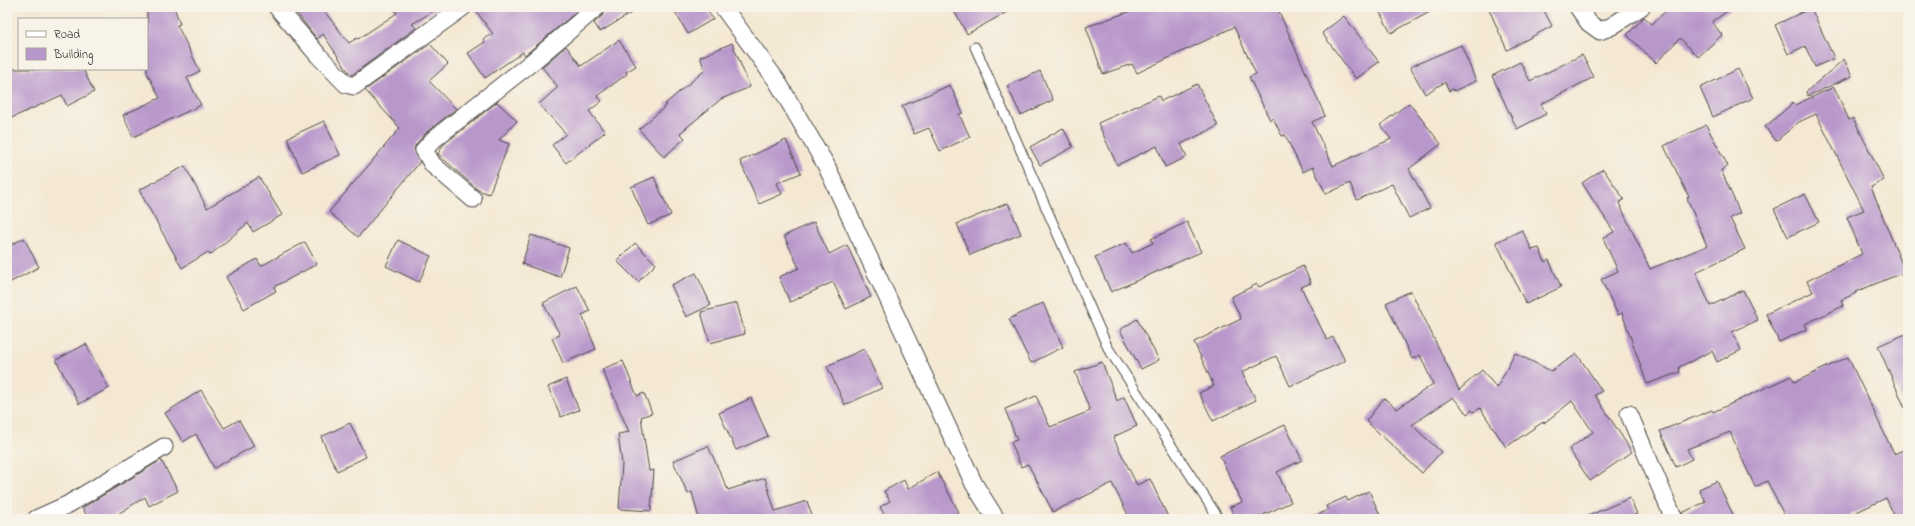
<svg xmlns="http://www.w3.org/2000/svg" width="1915" height="526" font-family="'Indie Flower',sans-serif">
	<rect width="100%" height="100%" fill="#f7f3e8"/>
	<filter id="ink" filterUnits="userSpaceOnUse"><feTurbulence type="fractalNoise" baseFrequency=".025" numOctaves="2"/><feDisplacementMap in="SourceGraphic" scale="8" xChannelSelector="R" yChannelSelector="G"/><feConvolveMatrix kernelMatrix="1 2 1 2 8 2 1 2 1" color-interpolation-filters="sRGB"/></filter>
	<filter id="wash" filterUnits="userSpaceOnUse"><feTurbulence type="fractalNoise" baseFrequency=".012" numOctaves="4" result="noise"/><feDisplacementMap in="SourceGraphic" scale="16" xChannelSelector="R" yChannelSelector="G"/><feGaussianBlur stdDeviation="0.9" result="paint"/><feColorMatrix in="noise" values="0 0 0 0 0 0 0 0 0 0 0 0 0 0 0 0 0 1.4 0 .05"/><feComposite in="paint" operator="in"/></filter>
	<g filter="url(#wash)">
		<rect width="100%" height="100%" fill="#f4e8d3"/>
		<g id="blocks">
			<!-- building -->
			<g fill="#b897cb">
				<path d="M147,7H174L180,24L177,25L200,71L187,78L201,105L133,137L123,115L160,98L147,73Z"/>
				<path d="M292,7H321L349,43L357,38L358,39L397,13L393,7H440L412,24L416,28L352,75L347,70L323,34L317,39Z"/>
				<path d="M473,7H582L525,55L523,52L485,78L468,53L485,42L483,39L493,34Z"/>
				<path d="M607,7H641L600,32L594,23L604,14Z"/>
				<path d="M672,7H705L713,19L688,34Z"/>
				<path d="M952,7H1016L967,34Z"/>
				<path d="M1142,7H1277L1325,116L1312,122L1333,166L1391,139L1380,125L1409,103L1441,144L1409,169L1430,208L1409,218L1392,184L1357,200L1350,183L1326,194L1313,167L1303,172L1285,135L1282,136L1273,118L1270,120L1249,77L1256,74L1234,27L1137,73L1132,64L1103,74L1086,27Z"/>
				<path d="M1377,7H1439L1391,33Z"/>
				<path d="M1488,7H1542L1552,26L1507,50Z"/>
				<path d="M1670,7H1733L1712,22L1722,35L1698,57L1680,38L1656,63L1627,35L1644,17L1652,24Z"/>
				<path d="M1811,8L1834,58L1815,67L1805,46L1788,54L1775,25Z"/>
				<path d="M1344,16L1379,62L1356,79L1322,33Z"/>
				<path d="M619,40L636,66L626,72L627,74L597,96L602,101L589,111L605,132L566,163L552,145L566,134L539,104L558,87L542,67L566,46L581,66Z"/>
				<path d="M732,43L750,87L721,99L680,133L685,138L664,157L639,129L667,105L665,104L705,70L700,57Z"/>
				<path d="M430,44L448,64L429,81L456,109L428,131L417,143L414,149L420,162L358,237L329,212L400,128L365,90Z"/>
				<path d="M1461,45L1476,81L1454,91L1453,89L1449,91L1445,82L1425,94L1410,67Z"/>
				<path d="M1582,55L1594,77L1541,104L1546,114L1517,129L1492,76L1520,62L1530,81Z"/>
				<path d="M1844,59L1852,76L1808,96L1806,92Z"/>
				<path d="M7,69H83L94,92L67,106L62,95L7,120Z"/>
				<path d="M1738,69L1753,98L1713,117L1700,88Z"/>
				<path d="M1040,71L1053,100L1021,115L1007,86Z"/>
				<path d="M1197,84L1218,126L1181,144L1187,157L1165,167L1157,146L1117,165L1098,123L1159,96L1161,101Z"/>
				<path d="M950,85L963,113L959,114L970,137L940,151L929,128L914,134L902,106Z"/>
				<path d="M1834,87L1849,120L1853,118L1884,180L1871,187L1905,272L1855,292L1856,293L1841,300L1843,306L1805,324L1807,329L1779,342L1766,314L1813,292L1807,281L1862,254L1847,217L1864,210L1816,114L1799,122L1776,141L1765,127L1793,103L1795,105Z"/>
				<path d="M497,102L517,121L499,140L509,144L489,194L478,190L438,154L443,145Z"/>
				<path d="M324,121L340,155L302,172L287,138Z"/>
				<path d="M1706,125L1728,166L1721,170L1740,213L1730,218L1745,249L1696,272L1710,306L1743,290L1758,320L1732,332L1741,350L1717,362L1712,351L1679,367L1680,372L1647,384L1622,313L1618,315L1601,279L1618,271L1603,238L1614,232L1582,183L1603,169L1624,199L1619,203L1650,269L1707,246L1687,198L1689,197L1664,146Z"/>
				<path d="M1063,128L1073,147L1040,165L1030,147Z"/>
				<path d="M786,140L801,173L777,183L782,194L759,204L740,161Z"/>
				<path d="M185,166L207,208L259,177L282,215L253,232L248,223L210,255L208,252L182,268L139,190Z"/>
				<path d="M654,177L671,215L648,225L631,187Z"/>
				<path d="M1805,194L1819,222L1788,237L1774,209Z"/>
				<path d="M1008,203L1021,234L970,255L957,224Z"/>
				<path d="M814,222L829,254L847,245L871,297L846,309L833,282L790,302L779,277L799,268L784,236Z"/>
				<path d="M1187,222L1201,252L1111,292L1095,257L1126,243L1132,253L1153,243L1151,239Z"/>
				<path d="M1522,230L1532,250L1539,248L1545,262L1549,260L1561,287L1526,304L1496,242Z"/>
				<path d="M531,235L569,248L560,277L522,264Z"/>
				<path d="M24,238L39,267L7,284V247Z"/>
				<path d="M398,240L431,256L419,282L386,266Z"/>
				<path d="M305,242L317,264L274,287L276,291L244,309L226,277L257,259L261,266Z"/>
				<path d="M635,243L656,264L638,282L617,261Z"/>
				<path d="M1303,266L1311,283L1301,287L1327,340L1333,337L1345,361L1290,386L1276,356L1242,372L1256,400L1213,421L1199,393L1214,386L1194,342L1241,319L1231,297L1257,284L1259,287Z"/>
				<path d="M696,273L711,305L686,317L671,285Z"/>
				<path d="M577,286L590,311L582,315L596,349L563,363L552,338L560,335L543,303Z"/>
				<path d="M1411,291L1459,390L1482,370L1497,388L1515,353L1551,371L1577,354L1602,391L1595,395L1632,452L1590,481L1569,449L1593,432L1572,401L1544,423L1543,422L1506,447L1480,408L1474,412L1472,410L1467,414L1453,397L1412,425L1441,452L1422,473L1366,421L1384,398L1397,409L1433,384L1420,355L1412,359L1386,303Z"/>
				<path d="M737,303L745,334L710,343L701,312Z"/>
				<path d="M1043,303L1063,347L1031,363L1009,319Z"/>
				<path d="M1137,319L1159,360L1141,369L1120,330Z"/>
				<path d="M1908,333V415L1878,346Z"/>
				<path d="M86,344L109,388L79,404L56,360Z"/>
				<path d="M864,349L882,388L845,405L827,366Z"/>
				<path d="M1848,357L1894,454L1908,448V519H1896L1886,498L1842,519H1786L1767,481L1755,487L1730,432L1687,449L1692,459L1676,467L1660,431L1712,410L1713,412L1791,376L1795,382Z"/>
				<path d="M623,361L637,396L644,393L652,413L641,417L649,471L654,470L651,511L619,509L622,464L618,434L629,432L602,369Z"/>
				<path d="M1102,362L1117,401L1124,397L1137,426L1113,437L1137,485L1150,479L1169,519H1130L1112,483L1053,512L1028,464L1021,467L1011,442L1017,440L1005,409L1036,396L1050,427L1090,411L1075,372Z"/>
				<path d="M566,379L579,410L561,417L548,387Z"/>
				<path d="M201,390L224,428L239,420L254,446L214,468L196,434L183,442L165,413Z"/>
				<path d="M751,398L768,436L736,450L719,413Z"/>
				<path d="M350,423L366,457L337,471L321,437Z"/>
				<path d="M1285,425L1302,460L1277,472L1291,502L1255,519H1236L1230,507L1242,502L1220,456Z"/>
				<path d="M708,446L728,490L765,478L775,511L807,501L813,519H699L692,492L688,494L673,461Z"/>
				<path d="M161,460L178,491L149,506L145,497L110,519H89L82,508Z"/>
				<path d="M937,472L959,512L947,519H887L880,507L890,501L884,491L904,480L908,489Z"/>
				<path d="M1717,481L1735,519H1684L1682,513L1705,502L1699,489Z"/>
				<path d="M1369,491L1380,515L1371,519H1309L1328,510L1326,506L1346,497L1348,501Z"/>
				<path d="M1630,498L1637,514L1623,519H1581Z"/>
			</g>
		</g>
	</g>
	<g filter="url(#ink)">
		<use href="#blocks" fill-opacity="0" stroke="#494744" stroke-width="1"/>
		<g fill="none" stroke-linecap="round" stroke-linejoin="round">
			<defs>
				<path id="lane" d="M975,47L1108,348L1219,519"/>
				<g id="street">
					<path d="M277,7L318,55L346,84L354,86L463,7"/>
					<path d="M723,7L777,81L826,165L974,484L996,519"/>
					<path d="M1578,7L1589,23L1600,31L1612,26L1641,7"/>
					<path d="M473,199L433,165L424,150L434,139L532,62L597,7"/>
					<path d="M1629,414L1674,519"/>
					<path d="M36,519L67,505L164,447"/>
				</g>
			</defs>
			<!-- lane casing -->
			<use href="#lane" stroke="#494744" stroke-width="11"/>
			<!-- street casing -->
			<use href="#street" stroke="#494744" stroke-width="19"/>
			<!-- lane -->
			<use href="#lane" stroke="#fff" stroke-width="9"/>
			<!-- street -->
			<use href="#street" stroke="#fff" stroke-width="17"/>
		</g>
	</g>
	<!-- margin -->
	<rect width="1915" height="526" fill="none" stroke="#f7f3e8" stroke-width="24"/>
	<!-- legend -->
	<rect x="18" y="18" width="130" height="52" fill="#f7f3e8" stroke="#a5a39c"/>
	<rect x="26" y="31" width="20" height="6" fill="#ffffff" stroke="#a5a39c"/>
	<text x="54" y="38" font-size="12" fill="#2b2b2b">Road</text>
	<rect x="26" y="48" width="20" height="12" fill="#b897cb" stroke="#a5a39c"/>
	<text x="54" y="58" font-size="12" fill="#2b2b2b">Building</text>
</svg>
